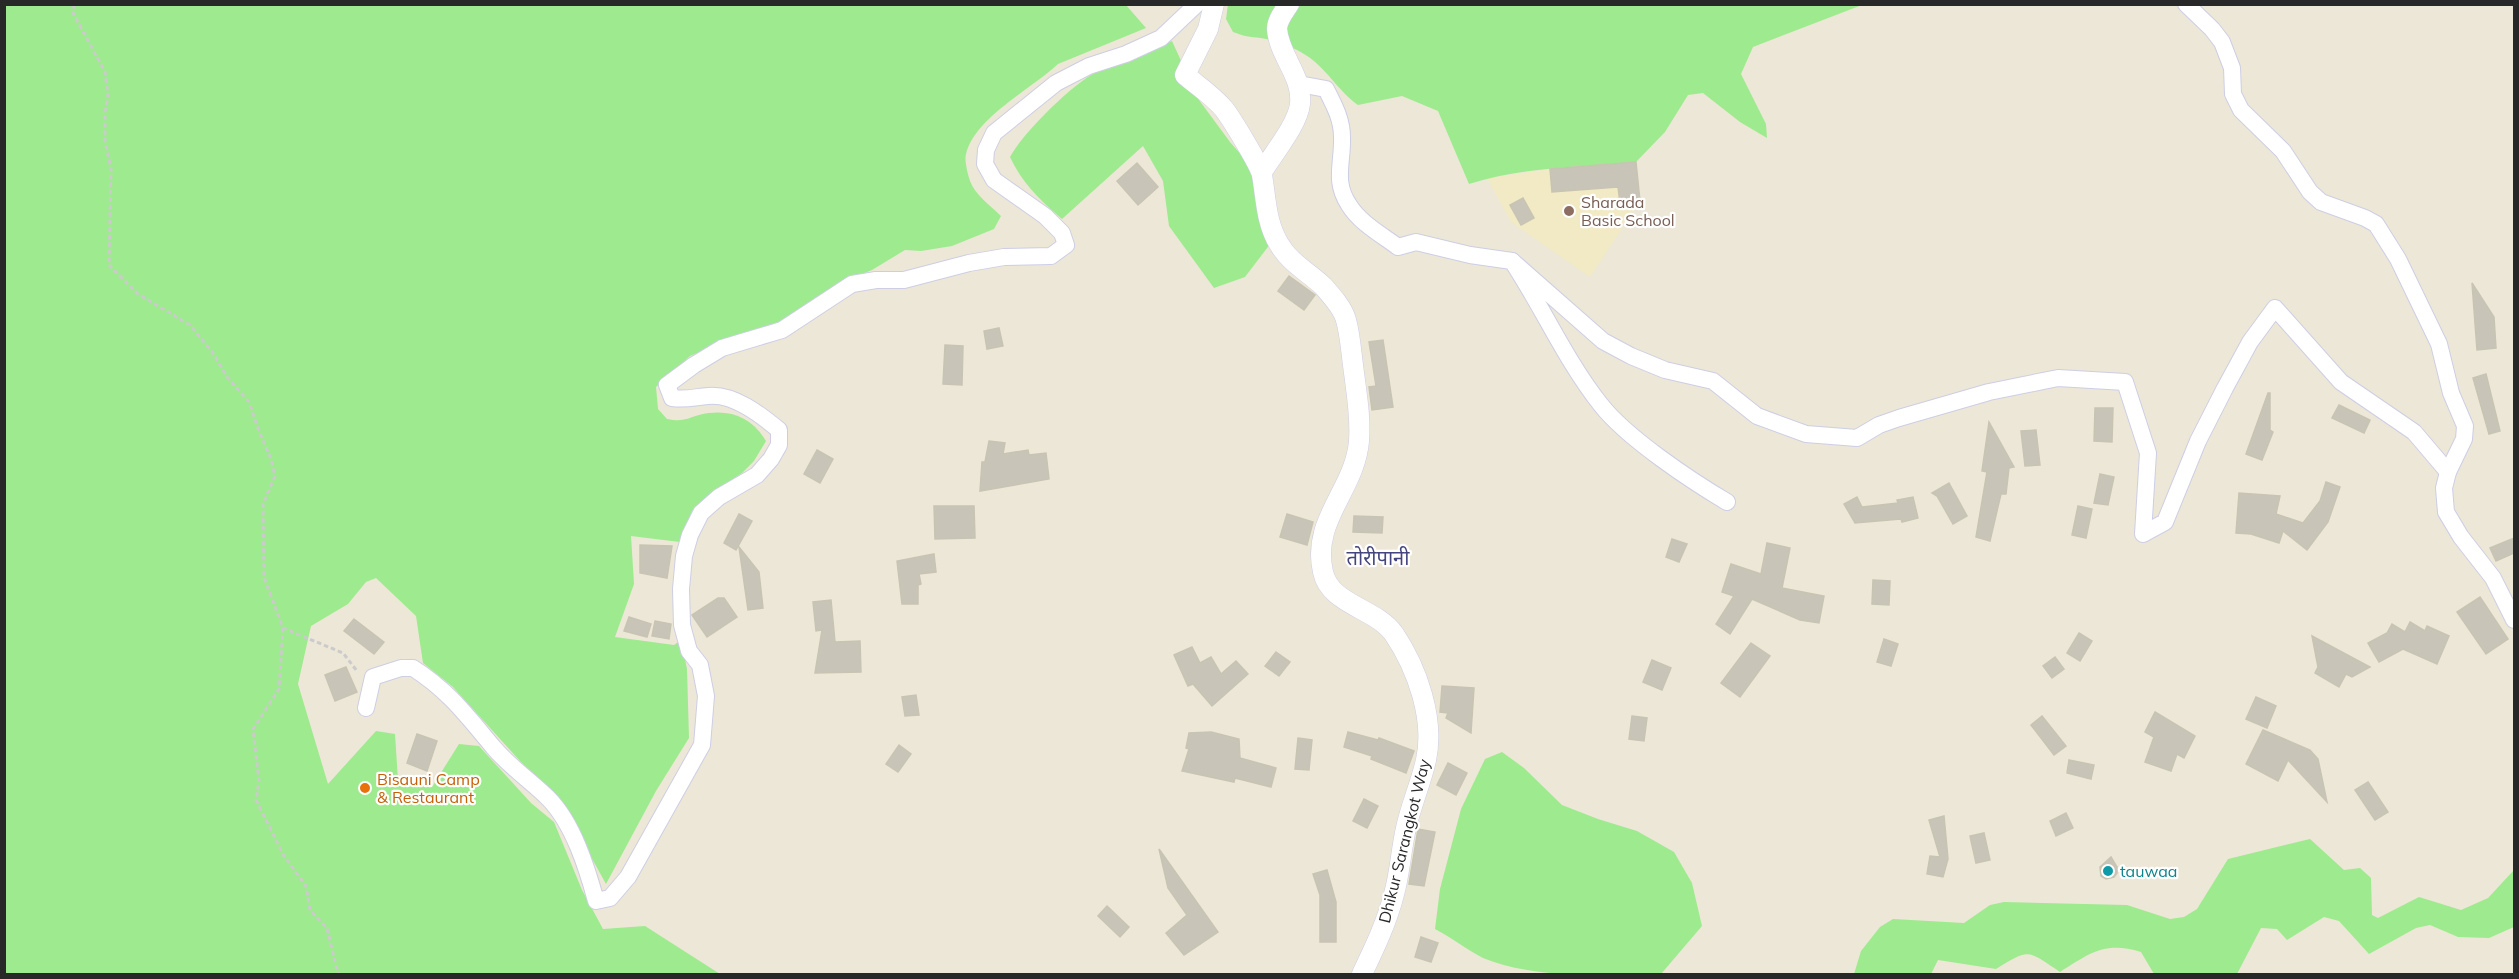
<svg xmlns="http://www.w3.org/2000/svg" width="2519" height="979" font-family="Mulish,'Noto Sans Devanagari',sans-serif">
	<rect width="100%" height="100%" fill="#ede7d8"/>
	<!-- education -->
	<path fill="#f1eac5" d="M1636,162L1640,201L1590,277L1511,222L1487,178L1550,169Z"/>
	<!-- green -->
	<g fill="#9eea8e">
		<path d="M1228,4L1862,5L1753,47L1741,74L1766,124L1767,138L1740,122L1703,93L1688,95L1665,132L1636,162C1581,167 1522,167 1469,184L1438,111L1402,96L1358,105C1338,91 1326,67 1304,54C1294,47 1273,40 1261,38C1250,37 1243,36 1233,32L1226,19Z"/>
		<path d="M5,5H1126L1146,28L1058,64C1033,88 975,117 966,154C964,160 968,175 970,181C975,195 991,206 1001,216L994,229L952,246L921,251L905,250L872,270L850,279L769,330L709,348L690,356L656,387L658,409L667,419C683,422 685,419 699,415C728,408 751,416 766,441L754,461L742,473L706,497L692,511L680,542L631,536L634,584L615,637L674,645L681,640L687,669L689,738L656,791L606,884L558,797L520,761L453,687L423,663L416,616L376,578L366,582L348,604L311,626L298,684L328,784L376,731L395,734L398,780L432,787L459,744L479,746L531,803L554,822L582,890L603,929L645,926L720,974H5Z"/>
		<path d="M1172,41L1199,100L1230,142L1250,165L1274,239L1245,277L1214,288L1169,226L1163,181L1143,146L1062,219C1040,200 1022,183 1010,157C1023,133 1068,89 1091,75C1116,61 1146,52 1172,41Z"/>
		<path d="M1502,752L1524,768L1562,805L1598,819L1637,831L1674,852L1692,883L1702,926L1661,974C1604,975 1534,979 1483,958C1466,949 1452,938 1435,929L1440,889L1461,809L1485,759Z"/>
		<path d="M2310,839L2344,870L2360,868L2371,878L2372,915L2378,918L2419,897L2461,910L2488,898L2514,870V927L2489,938L2458,937L2430,925L2416,928L2369,954L2339,921L2324,917L2287,940L2277,929L2261,928L2237,974H2154L2141,952C2105,941 2090,953 2060,972C2027,950 2030,948 1996,969L1938,960L1931,974H1854L1861,951L1880,927L1893,919L1964,923L1990,905L2004,902L2127,905L2170,919L2184,917L2197,909L2228,859Z"/>
	</g>
	<!-- building -->
	<g fill="#c8c4b8" stroke="#c8c4b2" stroke-width="1.5">
		<path d="M1636,162L1640,201L1620,203L1618,187L1552,192L1550,169Z"/>
		<path d="M1137,163L1158,187L1138,205L1117,181Z"/>
		<path d="M1523,198L1534,218L1521,225L1510,205Z"/>
		<path d="M1289,276L1315,295L1304,310L1278,291Z"/>
		<path d="M2472,283L2494,317L2496,348L2477,350Z"/>
		<path d="M999,328L1003,346L987,349L984,331Z"/>
		<path d="M1383,340L1393,407L1372,410L1369,387L1376,386L1369,342Z"/>
		<path d="M945,345L963,346L962,385L943,384Z"/>
		<path d="M2486,374L2500,431L2489,434L2473,378Z"/>
		<path d="M2268,393H2270V430L2273,432L2262,460L2246,454Z"/>
		<path d="M2339,405L2370,420L2364,433L2332,418Z"/>
		<path d="M2095,408H2113L2112,442L2094,441Z"/>
		<path d="M1989,422L2014,467L2009,468L2006,494H2001L1990,541L1976,537L1987,472L1982,471Z"/>
		<path d="M2036,430L2040,465L2025,466L2021,431Z"/>
		<path d="M989,441L1005,443L1003,454L1028,450L1029,455L1046,453L1049,479L980,491L982,462H985Z"/>
		<path d="M817,450L833,459L820,483L804,474Z"/>
		<path d="M2100,474L2114,477L2108,505L2094,503Z"/>
		<path d="M2326,482L2340,487L2328,522L2307,550L2283,531L2279,543L2251,534L2236,533L2239,493L2280,496L2276,514L2303,523L2320,501Z"/>
		<path d="M1949,483L1967,516L1953,524L1937,496L1932,493Z"/>
		<path d="M1857,497L1862,507L1898,503L1897,500L1913,497L1918,518L1902,522L1901,519L1855,523L1844,504Z"/>
		<path d="M934,506H974L975,538L935,539Z"/>
		<path d="M2078,506L2092,509L2086,538L2072,535Z"/>
		<path d="M739,514L752,521L736,550L724,543Z"/>
		<path d="M1287,514L1313,522L1307,545L1280,537Z"/>
		<path d="M1354,516L1383,517L1382,533L1353,532Z"/>
		<path d="M2514,538V553L2496,561L2490,548Z"/>
		<path d="M1672,539L1687,544L1679,562L1666,557Z"/>
		<path d="M1767,543L1790,548L1782,588L1824,596L1819,623L1800,620L1752,599L1730,634L1716,624L1734,596L1722,592L1731,564L1761,574Z"/>
		<path d="M640,545L672,546L667,578L640,573Z"/>
		<path d="M739,547L759,572L763,608L748,610Z"/>
		<path d="M934,554L936,572L919,574L921,584L918,585V604H902L897,561Z"/>
		<path d="M1873,580L1890,581L1889,605L1872,604Z"/>
		<path d="M2480,597L2508,639L2486,654L2457,612Z"/>
		<path d="M718,598H724L737,617L707,637L692,615Z"/>
		<path d="M831,600L835,642L860,641L861,672L815,673L822,630L816,631L813,602Z"/>
		<path d="M629,617L651,624L647,637L624,631Z"/>
		<path d="M354,619L384,642L374,654L344,631Z"/>
		<path d="M655,621L671,624L669,639L652,636Z"/>
		<path d="M2410,622L2425,631L2427,626L2449,636L2437,664L2403,649L2379,662L2368,643L2387,633L2392,624L2405,632Z"/>
		<path d="M2079,633L2092,641L2080,661L2067,653Z"/>
		<path d="M2312,636L2370,667L2352,677L2346,674L2339,687L2315,673L2318,667Z"/>
		<path d="M1884,639L1898,644L1891,666L1877,662Z"/>
		<path d="M1751,643L1770,656L1740,697L1721,683Z"/>
		<path d="M1192,647L1200,663L1211,657L1221,674L1236,661L1248,674L1212,706L1193,684L1188,686L1174,655Z"/>
		<path d="M1276,652L1290,662L1279,676L1265,666Z"/>
		<path d="M2055,657L2064,669L2052,678L2043,666Z"/>
		<path d="M1652,660L1671,668L1662,690L1643,682Z"/>
		<path d="M346,667L357,692L335,701L325,675Z"/>
		<path d="M1442,686L1474,688L1471,733L1446,718L1448,713L1440,712Z"/>
		<path d="M916,695L919,715L905,716L902,697Z"/>
		<path d="M2256,697L2276,706L2267,728L2246,719Z"/>
		<path d="M2155,712L2195,736L2184,758L2177,754L2171,771L2145,762L2154,737L2145,732Z"/>
		<path d="M1632,716L1647,718L1644,741L1629,739Z"/>
		<path d="M2042,716L2066,746L2054,755L2031,725Z"/>
		<path d="M2263,730L2310,750L2318,759L2327,802L2288,760L2278,781L2246,764Z"/>
		<path d="M1211,732L1239,739L1240,758L1276,768L1271,787L1235,778L1234,782L1182,771L1189,749L1186,748L1189,733Z"/>
		<path d="M1348,732L1378,740L1379,738L1414,751L1406,773L1371,759L1372,756L1344,747Z"/>
		<path d="M417,734L437,741L427,771L407,763Z"/>
		<path d="M1298,738L1312,740L1309,770L1295,769Z"/>
		<path d="M899,745L911,754L898,772L886,764Z"/>
		<path d="M2069,760L2094,765L2091,779L2067,773Z"/>
		<path d="M1448,763L1467,773L1456,795L1437,785Z"/>
		<path d="M2368,782L2388,812L2375,820L2355,790Z"/>
		<path d="M1364,799L1378,806L1367,828L1353,821Z"/>
		<path d="M2066,813L2073,828L2056,836L2050,821Z"/>
		<path d="M1944,816L1948,859L1943,877L1927,874L1930,856L1940,857L1929,820Z"/>
		<path d="M1418,829L1435,832L1424,886L1409,884Z"/>
		<path d="M1984,833L1990,860L1976,863L1970,836Z"/>
		<path d="M1159,849L1218,932L1184,955L1166,933L1187,915L1168,888Z"/>
		<path d="M2111,857L2117,867V873L2114,877L2106,879L2101,876L2100,867Z"/>
		<path d="M1327,870L1336,902V942H1320V895L1313,874Z"/>
		<path d="M1107,906L1129,927L1120,937L1098,916Z"/>
		<path d="M1421,937L1438,943L1431,962L1415,957Z"/>
	</g>
	<g fill="none" stroke-linecap="round" stroke-linejoin="round">
		<defs>
			<g id="minor">
				<path d="M2186,4L2212,29L2222,42L2232,68L2233,94L2241,110L2283,151L2310,192L2321,202L2365,218L2376,224L2398,259L2439,344L2451,393L2465,426L2464,439L2448,472L2444,488L2446,512L2461,537L2493,578L2514,620"/>
				<path d="M1299,84L1326,89C1334,105 1342,119 1342,137C1343,163 1333,181 1349,205C1360,223 1382,235 1398,247L1416,242L1470,255L1512,261C1543,308 1566,361 1601,405C1627,438 1690,480 1727,502"/>
				<path d="M1512,261L1603,341L1631,356L1665,370L1713,381L1757,416L1806,434L1857,438L1879,425L1899,418L1989,392L2058,378L2125,382L2148,453L2143,534L2165,522L2198,441L2225,388L2250,342L2275,308L2341,382L2414,432L2448,472"/>
				<path d="M366,708L373,677L401,668H413C449,691 467,716 494,748C510,767 531,781 548,798C573,823 587,868 596,901L610,898L628,877L702,745L706,696L700,665L689,651L682,625L681,589L684,556L690,535L701,513L719,497L757,475L771,459L779,445V430C761,415 733,393 708,396C695,397 686,400 672,398L667,385L694,365L722,348L782,330L852,284L876,280H904L969,263L1004,257L1051,256L1066,245L1062,233L1045,216L994,180L985,164L986,150L994,133L1056,83L1089,66L1126,54L1161,38L1197,4"/>
			</g>
			<g id="tertiary">
				<path d="M1214,4L1208,29L1185,75C1198,86 1213,96 1224,109C1231,118 1260,165 1262,175C1266,198 1266,223 1279,244C1289,262 1308,272 1323,286C1331,295 1343,308 1346,320C1350,334 1351,350 1353,365C1356,390 1361,416 1359,441C1355,490 1311,520 1323,572C1330,605 1376,608 1394,634C1417,668 1435,719 1426,760C1421,783 1411,805 1406,828C1401,850 1400,873 1394,894C1387,922 1374,949 1362,974"/>
				<path d="M1262,172C1273,154 1298,124 1300,104C1303,76 1279,56 1277,29C1277,20 1284,12 1289,4"/>
			</g>
		</defs>
		<!-- minor casing -->
		<use href="#minor" stroke="#cdcee4" stroke-width="18"/>
		<!-- tertiary casing -->
		<use href="#tertiary" stroke="#cdcee4" stroke-width="21"/>
		<!-- path -->
		<g stroke="#cbcbcb" stroke-width="3" stroke-dasharray="4.5 3" stroke-linecap="butt">
			<path d="M74,4L73,13L105,72L108,96L105,112V141L111,169L109,265L138,294L190,325L213,353L227,377L249,402L259,431L271,459L275,476L263,504L264,577L283,628L343,653L357,671"/>
			<path d="M283,628L279,689L253,729L259,781L256,800L284,856L306,886L310,910L327,928L338,974"/>
		</g>
		<!-- minor -->
		<use href="#minor" stroke="#fff" stroke-width="16"/>
		<!-- tertiary -->
		<use href="#tertiary" stroke="#fff" stroke-width="20"/>
	</g>
	<!-- markers -->
	<circle fill="#8d6e63" stroke="#fff" stroke-width="2" cx="1569" cy="211" r="6"/>
	<circle fill="#e8710a" stroke="#fff" stroke-width="2" cx="365" cy="788" r="6"/>
	<circle fill="#0f9aa8" stroke="#fff" stroke-width="2" cx="2108" cy="871" r="6"/>
	<g text-anchor="middle" stroke-width="4.5" stroke-linejoin="round" paint-order="stroke">
		<!-- education labels -->
		<g font-size="16" fill="#785e54" stroke="#fff" text-anchor="start">
			<text x="1581" y="208">Sharada<tspan x="1581" dy="18">Basic School</tspan></text>
		</g>
		<!-- food labels -->
		<g font-size="16" fill="#c56008" stroke="#fff" text-anchor="start">
			<text x="377" y="785">Bisauni Camp<tspan x="377" dy="18">&amp; Restaurant</tspan></text>
		</g>
		<!-- street labels -->
		<g font-size="16" fill="#282828" stroke="#fff">
			<text transform="translate(1404 841) rotate(-76)" y="6">Dhikur Sarangkot Way</text>
		</g>
		<!-- culture labels -->
		<g font-size="16" fill="#0d838f" stroke="#fff" text-anchor="start">
			<text x="2120" y="877">tauwaa</text>
		</g>
		<!-- quarter labels -->
		<g font-size="20" fill="#44457e" stroke="#fff">
			<text x="1378" y="565">तोरीपानी</text>
		</g>
	</g>
	<!-- border -->
	<rect width="2519" height="979" fill="none" stroke="#282828" stroke-width="12"/>
</svg>
